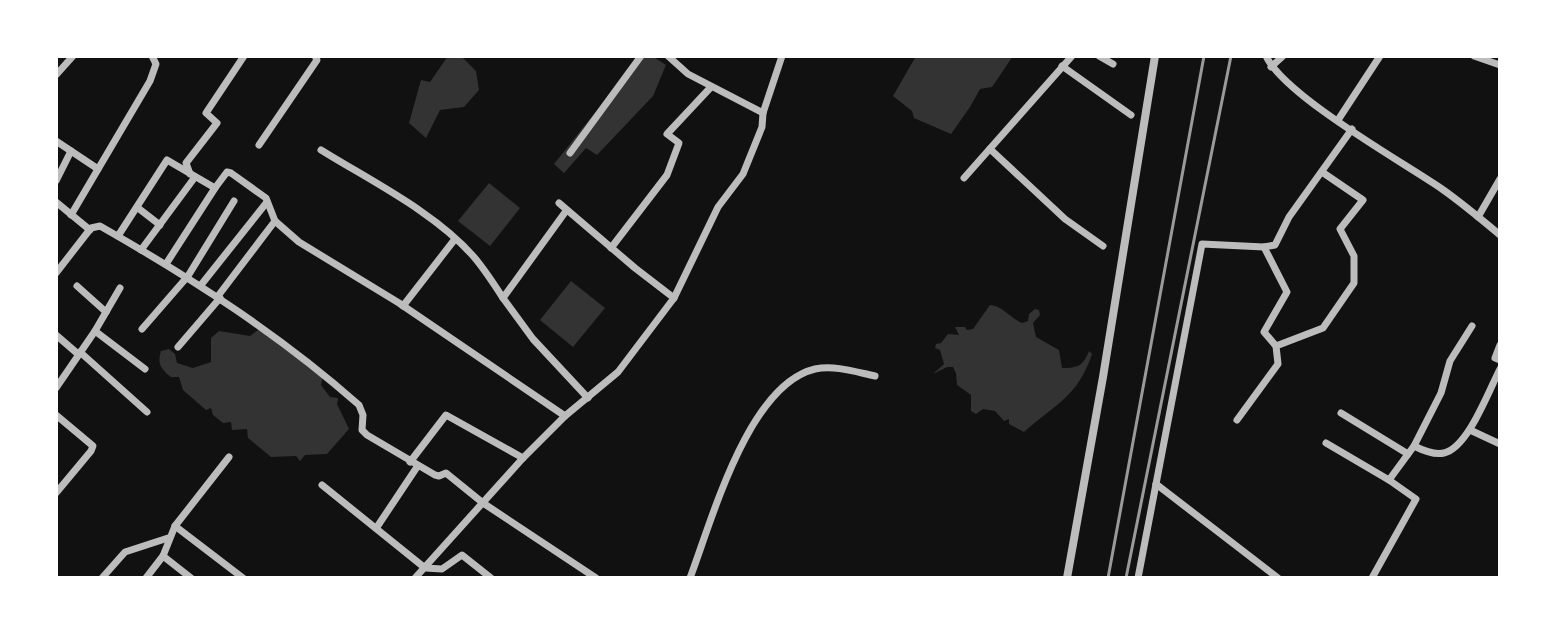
<svg xmlns="http://www.w3.org/2000/svg" width="1556" height="634" font-family="Montserrat,sans-serif">
	<rect width="100%" height="100%" fill="#111"/>
	<!-- water -->
	<g fill="#333">
		<path d="M448,56H461L476,71L479,90L464,107L440,110L426,138L409,123L421,80L430,82Z"/>
		<path d="M640,56H652L666,65L653,96L597,155L586,148L564,173L554,164Z"/>
		<path d="M916,56H1013L992,87L980,89L970,107L951,134L914,118L912,111L893,96Z"/>
		<path d="M489,183L520,208L490,246L458,221Z"/>
		<path d="M571,281L605,308L573,347L540,320Z"/>
		<path d="M990,305C1003,306 1010,318 1022,323L1028,321L1029,314L1035,309L1039,310L1040,315L1033,323L1036,337L1059,350L1062,368C1078,368 1083,366 1089,351L1092,354C1078,397 1054,405 1024,432L1009,424V419L1004,421L995,411L983,409L976,414L971,411V395L957,385L956,373L953,367H947L933,374L944,364L940,350L935,348L936,344L941,343L948,334L959,335L955,327H965L967,330L973,329Z"/>
		<path d="M258,330L266,333L267,337L269,335L323,376L321,385L330,397L338,398L337,404L349,429L327,454L305,455L300,461L296,456L271,457L248,438L247,429L232,430L231,422L223,423L213,415L211,408L206,410L183,390L179,377H171C161,369 157,364 161,351L169,349L175,354L177,363L193,368L211,362V338L219,331L250,336Z"/>
	</g>
	<g fill="none" stroke-linecap="round" stroke-linejoin="round">
		<!-- minor -->
		<g stroke="#bcbcbc" stroke-width="7">
			<path d="M668,56L688,74L763,113"/>
			<path d="M1099,56L1113,64"/>
			<path d="M1266,56C1285,96 1401,161 1442,189C1462,203 1481,219 1500,235"/>
			<path d="M1474,56L1500,65"/>
			<path d="M1062,66L1131,115"/>
			<path d="M1271,67L1283,56"/>
			<path d="M56,75L73,56"/>
			<path d="M1338,120L1380,56"/>
			<path d="M56,141L98,169"/>
			<path d="M259,145L317,60L315,56"/>
			<path d="M990,149L1065,219L1103,246"/>
			<path d="M321,150C371,181 436,213 474,257C485,270 494,284 503,298"/>
			<path d="M570,153L641,56"/>
			<path d="M190,174L186,163L217,123L206,113L244,56"/>
			<path d="M964,178L1072,56"/>
			<path d="M56,181L71,151"/>
			<path d="M56,202L90,230"/>
			<path d="M559,203L635,268L674,298"/>
			<path d="M138,208L160,225"/>
			<path d="M566,211L503,298L533,339L588,398"/>
			<path d="M71,215L150,81L156,64L152,56"/>
			<path d="M1478,217L1500,179"/>
			<path d="M118,236L167,160L215,188L227,172L231,173L266,198L275,221L299,242L399,303L565,416"/>
			<path d="M611,248L667,175L679,143L667,134L711,87"/>
			<path d="M141,250L195,177"/>
			<path d="M166,264L215,188"/>
			<path d="M56,273L91,228L100,226C193,279 280,335 359,405L363,415L362,430L367,435L435,475L439,476L446,473L483,503L596,578"/>
			<path d="M201,285L267,202"/>
			<path d="M77,286L106,312"/>
			<path d="M218,296L275,221"/>
			<path d="M403,306L455,239"/>
			<path d="M142,329L188,276L234,201"/>
			<path d="M95,331L145,369"/>
			<path d="M56,335L78,354"/>
			<path d="M1500,345L1495,358L1500,360"/>
			<path d="M1276,346L1264,332L1287,292L1264,247L1275,245L1289,217L1352,129"/>
			<path d="M178,347L220,298"/>
			<path d="M80,352L147,412"/>
			<path d="M56,388L95,331L120,288"/>
			<path d="M1341,413L1408,454"/>
			<path d="M56,415L93,446L91,451L56,493"/>
			<path d="M1237,420L1278,364L1276,346L1323,328L1354,283V256L1340,229L1363,200L1322,172"/>
			<path d="M1470,430L1500,444"/>
			<path d="M1326,443L1389,480"/>
			<path d="M1414,446L1441,393L1450,361L1472,326"/>
			<path d="M410,462L446,415L523,458"/>
			<path d="M1156,484L1278,578"/>
			<path d="M322,485L425,568L442,569L462,555L491,578"/>
			<path d="M175,526L243,578"/>
			<path d="M377,527L417,467"/>
			<path d="M163,556L175,526L229,457"/>
			<path d="M102,578L125,552L168,538"/>
			<path d="M146,578L163,556L191,578"/>
			<path d="M415,578L523,458L565,416L618,372L674,298L718,207L743,174L762,127L763,113L782,56"/>
			<path d="M690,578C712,520 748,385 815,369C835,365 856,372 875,376"/>
			<path d="M1138,578L1202,244L1264,247"/>
			<path d="M1372,578L1416,499L1389,480L1414,446C1422,450 1435,455 1444,453C1468,448 1489,390 1500,369"/>
		</g>
		<!-- tertiary -->
		<path stroke="#bcbcbc" stroke-width="8" d="M1067,578L1103,377L1155,56"/>
		<!-- rail -->
		<g stroke="#9a9a9a" stroke-width="3">
			<path d="M1108,578L1204,56"/>
			<path d="M1126,578L1231,56"/>
		</g>
	</g>
	<!-- border -->
	<rect width="1556" height="634" fill="none" stroke="#ffffff" stroke-width="116"/>
</svg>
